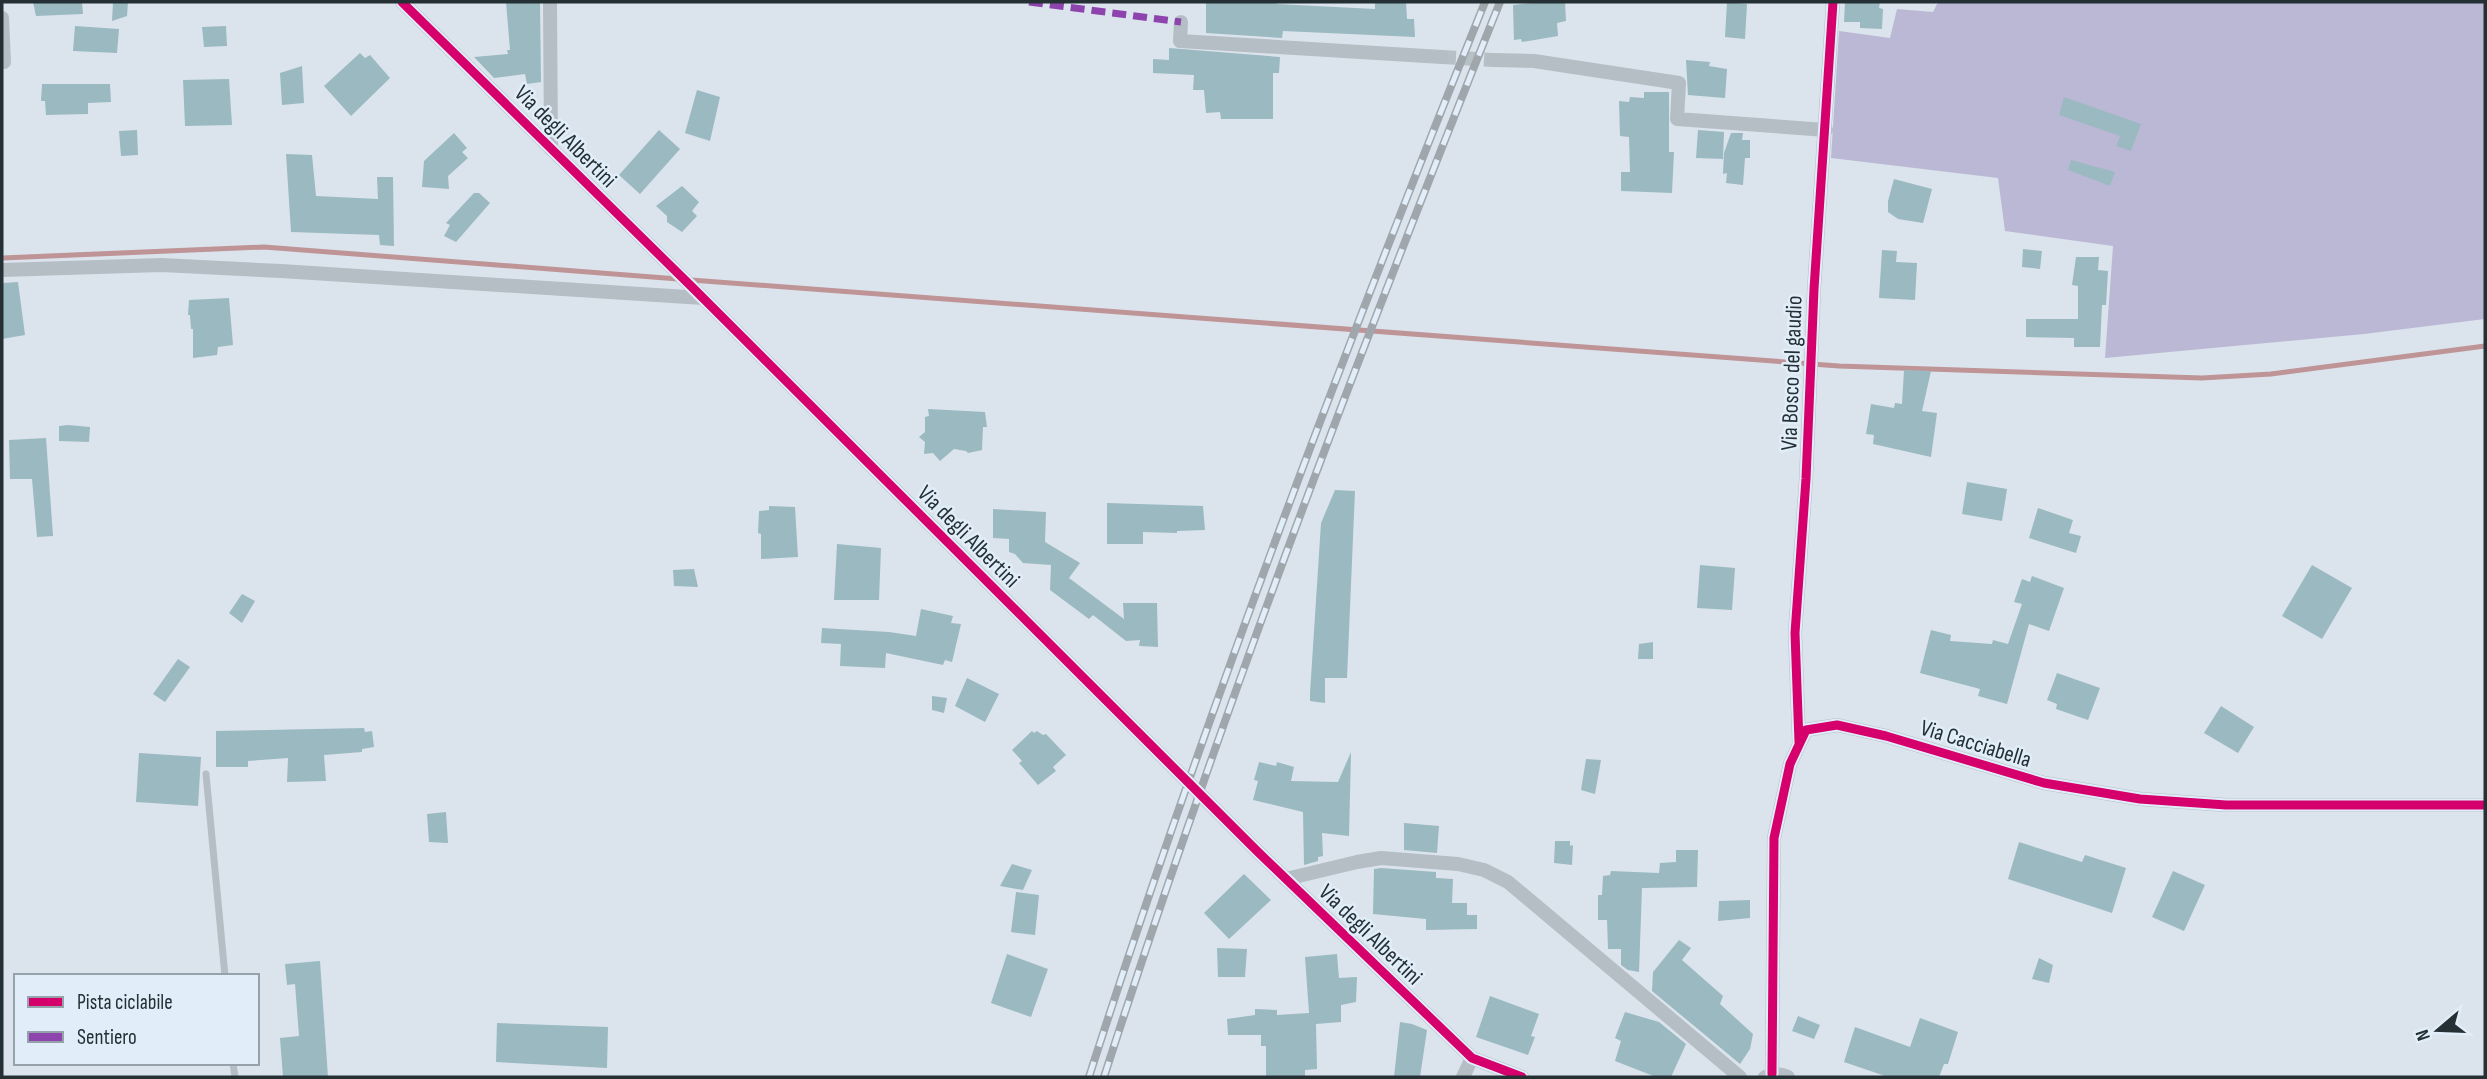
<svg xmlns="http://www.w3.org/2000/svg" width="2487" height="1079" font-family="'Sofia Sans Condensed',sans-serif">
	<rect width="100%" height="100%" fill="#dbe4ec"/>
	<!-- green -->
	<path fill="#bbb8d5" d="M1938,2H2485V319L2364,334L2105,358L2113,246L2005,231L1998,178L1831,158L1839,31L1890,38L1897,9L1933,12Z"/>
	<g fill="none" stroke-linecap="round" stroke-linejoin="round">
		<!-- stream -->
		<g stroke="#be9497" stroke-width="5">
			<path d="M2,258L264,247L678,279"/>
			<path d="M691,280L1839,366L2202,378L2271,374L2485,346"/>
		</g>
	</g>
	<!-- building -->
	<g fill="#9bb9c1">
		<path d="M33,2H82L83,14L36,16Z"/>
		<path d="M113,2H128L127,16L112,21Z"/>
		<path d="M506,2H540L541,82L527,84L525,74L494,78L474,57L508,54L507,50H510Z"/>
		<path d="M1206,2H1277V4L1375,9V2H1406L1407,19H1414L1415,37L1283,31L1282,38L1206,33Z"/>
		<path d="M1540,2H1565L1566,21L1557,23L1558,36L1522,42L1521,39L1514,40L1513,5Z"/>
		<path d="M1727,2L1747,4L1745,39L1725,37Z"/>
		<path d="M1845,2H1880L1879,8L1883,9L1882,29L1860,28V22H1844Z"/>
		<path d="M75,26L119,29L117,53L73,51Z"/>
		<path d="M226,26L227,46L204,47L202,27Z"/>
		<path d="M1169,48L1280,57L1279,73H1273V119H1221L1220,112L1206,113L1204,90H1193L1194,75L1153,73V59L1169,60Z"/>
		<path d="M360,53L365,58L370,55L390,78L351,116L324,86Z"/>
		<path d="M1686,60L1710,62L1709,66L1727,69L1725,98L1688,95Z"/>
		<path d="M302,66L304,103L282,105L280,73Z"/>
		<path d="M229,79L232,125L185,126L183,80Z"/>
		<path d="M42,84H110L111,102L88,103V114L46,115L45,101H41Z"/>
		<path d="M697,90L720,97L710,141L685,133Z"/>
		<path d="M1644,92H1669V152H1674L1672,193L1621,191V172H1630L1629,137L1620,136L1619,101L1629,102L1630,97L1644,98Z"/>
		<path d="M2064,97L2141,124L2131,151L2116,146L2120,136L2059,115Z"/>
		<path d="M137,130L138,155L121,156L119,131Z"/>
		<path d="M659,130L680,149L640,194L619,175Z"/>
		<path d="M1698,130L1724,132L1723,159L1696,158Z"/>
		<path d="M454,133L467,148L462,152L468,158L448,176L449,189L422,187L424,161Z"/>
		<path d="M1731,133H1743L1742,140H1750V158H1745L1743,185L1726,183L1727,173L1723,174L1724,153Z"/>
		<path d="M286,154L312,155L316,196L378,199L377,177H393L394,246L380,245L379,235L291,232Z"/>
		<path d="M2071,160L2115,172L2110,186L2068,170Z"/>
		<path d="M1894,179L1932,189L1923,223L1898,219L1888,212V201Z"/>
		<path d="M682,186L699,202L692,211L697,216L682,232L667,222V216L656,206Z"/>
		<path d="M474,193H479L490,203L456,242L444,236L450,225L446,223Z"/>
		<path d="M2023,249L2042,251L2040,269L2022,267Z"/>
		<path d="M1882,250L1897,251L1896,262L1917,263L1915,300L1879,298Z"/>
		<path d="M2076,257H2099L2098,270L2108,271L2106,305H2102L2100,347H2074V338L2026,337V319H2078V286L2072,285Z"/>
		<path d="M18,282L25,335L2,339V287L3,283Z"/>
		<path d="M229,298L233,345L218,347L217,355L193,358V329H191L190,315H188L189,300Z"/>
		<path d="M1904,370L1931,371L1922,411L1937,413L1931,457L1873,444L1874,435L1866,434L1871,404L1894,408L1895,403L1902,404Z"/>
		<path d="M928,409L985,412L987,427H983L982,450L968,453L966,451L954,449L940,461L933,453L924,454L925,442L919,437L925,432V417L929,416Z"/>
		<path d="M68,425L90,427L89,442L59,441V426Z"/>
		<path d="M46,438L53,536L37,537L32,479H10L9,440Z"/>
		<path d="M1967,482L2007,489L2002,521L1962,514Z"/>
		<path d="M1335,490L1355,491L1347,678H1325V703L1310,701V693L1321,523Z"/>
		<path d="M1107,503L1203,506L1205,530L1177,531V533L1143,532V544H1107Z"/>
		<path d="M769,506L795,507L798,557L761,559V534L758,533L759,511L769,510Z"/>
		<path d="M2038,508L2073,520L2069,533L2081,536L2076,553L2029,538Z"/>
		<path d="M993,509L1046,512L1045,542L1080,563L1069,578L1124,619L1123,603H1157L1158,647L1139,646L1140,640L1126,641L1093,615L1089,619L1050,590L1051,565L1023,563L1015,554L1009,552V539L993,538Z"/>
		<path d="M837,544L881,548L879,600H834Z"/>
		<path d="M1700,565L1735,568L1732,610L1697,608Z"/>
		<path d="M2312,565L2352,588L2322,639L2282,616Z"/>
		<path d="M694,569L698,587L674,586L673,570Z"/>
		<path d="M2032,576L2064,588L2049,631L2029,624L2007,704L1978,696L1980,689L1920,673L1931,630L1951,635L1950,641L1992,644L1993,640L2008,644L2022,604L2014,602L2022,579L2030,582Z"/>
		<path d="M242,594L255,601L242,623L229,613Z"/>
		<path d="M921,609L953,616L951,623L961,624L952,662L945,660L943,665L886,653L885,668L840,666L841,644L821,643L822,628L889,632L916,636Z"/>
		<path d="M1653,642V659H1638L1639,644Z"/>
		<path d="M178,659L190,667L165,702L153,694Z"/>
		<path d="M2057,673L2100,688L2088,720L2056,709L2057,704L2047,700Z"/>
		<path d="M967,678L999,694L985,722L955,706Z"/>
		<path d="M932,696L947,698L944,713L932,710Z"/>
		<path d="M2221,706L2254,727L2238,753L2204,733Z"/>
		<path d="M364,728L365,732L372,731L374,747L362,749V752L324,755L326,781L287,782L288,758L248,761V767H216V731Z"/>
		<path d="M1032,731L1034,733L1037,731L1043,735L1046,734L1066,755L1053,767L1056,771L1038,785L1019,763L1022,761L1012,750Z"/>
		<path d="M1351,752L1349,836L1322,833L1323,856L1318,857V861L1304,865L1303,812L1253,800L1258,781L1254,780L1259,762L1276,766L1277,762L1294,767L1291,781L1338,782Z"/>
		<path d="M139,753L201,757L198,806L136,802Z"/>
		<path d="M1586,759L1601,760L1595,794L1581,790Z"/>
		<path d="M446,812L448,843L429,842L427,814Z"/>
		<path d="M1404,823L1439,826L1437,853L1404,850Z"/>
		<path d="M1555,841H1570V846L1573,845L1572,865L1554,863Z"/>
		<path d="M2019,842L2082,862L2085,855L2126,868L2112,913L2008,879Z"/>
		<path d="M1676,850H1698L1697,887L1642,888L1639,972L1628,970L1621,965V949H1608L1607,920H1598V895H1602L1603,876L1610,875L1611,871L1659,873L1660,863L1676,862Z"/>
		<path d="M1012,864L1032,870L1023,890L1000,886Z"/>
		<path d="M1381,868L1436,872V878L1453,879L1452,903H1467V915H1477V929L1426,930V919L1373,914L1374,869Z"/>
		<path d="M2173,871L2205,885L2184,931L2152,917Z"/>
		<path d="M1244,874L1271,900L1229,939L1204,913Z"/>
		<path d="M1016,892L1039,895L1035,935L1011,932Z"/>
		<path d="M1750,900V918L1718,921L1719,901Z"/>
		<path d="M1679,940L1691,948L1682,960L1723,996L1720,1004L1753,1034L1750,1049L1740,1064L1652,991L1653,972Z"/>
		<path d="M1217,948L1247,949L1245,977H1218Z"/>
		<path d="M1007,954L1048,969L1031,1017L991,1003Z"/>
		<path d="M1337,954L1339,978L1357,977L1356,1002L1341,1005V1022L1316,1024L1317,1069L1305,1070V1077H1266V1046H1261V1035H1228L1227,1019L1255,1015V1009L1277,1010V1015L1309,1013L1305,957Z"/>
		<path d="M2039,958L2053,965L2049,983L2032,979Z"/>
		<path d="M320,961L328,1077H283L280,1038L299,1036L295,984L287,985L285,964Z"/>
		<path d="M1490,996L1539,1014L1531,1036L1535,1037L1528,1055L1476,1037Z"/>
		<path d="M1625,1012L1659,1022L1686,1044L1671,1077H1656L1615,1061L1621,1041L1615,1038Z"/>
		<path d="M1798,1016L1820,1025L1814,1039L1792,1031Z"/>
		<path d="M1920,1018L1958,1032L1948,1064H1944L1939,1077H1888L1844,1062L1855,1027L1910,1047Z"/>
		<path d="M1400,1022L1412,1024L1427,1030L1420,1077H1394Z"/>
		<path d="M497,1023L608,1027L607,1068L496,1062Z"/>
	</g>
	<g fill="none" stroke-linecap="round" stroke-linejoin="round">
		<!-- street-tunnel -->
		<path stroke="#b6c0c7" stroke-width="14" stroke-dasharray="14 7" stroke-linecap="butt" d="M1442,57L1493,60"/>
		<!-- lane -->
		<g stroke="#b5bec4" stroke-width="7">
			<path d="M206,774L225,976"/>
			<path d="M233,1063L235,1077"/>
		</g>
		<!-- street -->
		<g stroke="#b5bec4" stroke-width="14">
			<path d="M402,2L695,290L1256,850L1472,1058L1522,1077"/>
			<path d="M550,2L551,149"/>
			<path d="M2,18L4,62"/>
			<path d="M1181,22L1180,41L1442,57"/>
			<path d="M1493,60L1534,61L1679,83L1677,119L1826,130"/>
			<path d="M2,270L162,265L281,271L703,298"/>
			<path d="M1799,741L1795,633L1806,479L1814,289L1833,2"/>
			<path d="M1286,879L1357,862L1381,858L1458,864L1484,870L1508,882L1740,1077"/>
			<path d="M1772,1074L1774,838L1790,764L1806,730L1837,725L1886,736L2044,783L2140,799L2226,805H2485"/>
			<path d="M1463,1077L1472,1058"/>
			<path d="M1765,1077C1773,1074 1781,1073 1788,1077"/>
		</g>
		<defs>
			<g id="rail">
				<path d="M1089,1077C1206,713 1342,356 1485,2"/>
				<path d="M1104,1077C1221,713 1358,356 1500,2"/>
			</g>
		</defs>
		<!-- rail casing -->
		<use href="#rail" stroke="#9fa7ac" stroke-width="8"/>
		<!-- rail -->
		<use href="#rail" stroke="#e1eefa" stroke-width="5" stroke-dasharray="16" stroke-linecap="butt"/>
		<!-- quiet -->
		<path stroke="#8e44ad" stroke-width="7" stroke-dasharray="14 7" stroke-linecap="butt" d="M1029,2L1181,22"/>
		<defs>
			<g id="cycleway">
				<path d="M402,2L695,290L1256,850L1472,1058L1522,1077"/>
				<path d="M1799,742L1795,633L1806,479L1814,289L1833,2"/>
				<path d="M1772,1074L1774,838L1790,764L1806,730L1837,725L1886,736L2044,783L2140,799L2226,805H2485"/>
			</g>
		</defs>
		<!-- cycleway casing -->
		<use href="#cycleway" stroke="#e1eefa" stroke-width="13"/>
		<!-- cycleway -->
		<use href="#cycleway" stroke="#d6006c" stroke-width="9"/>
	</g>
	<g text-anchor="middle" stroke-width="5" stroke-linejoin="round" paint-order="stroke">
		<!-- street labels -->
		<g font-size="23" fill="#243034" stroke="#e1eefa">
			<text transform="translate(566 136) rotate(45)" y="8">Via degli Albertini</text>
			<text transform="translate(1791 373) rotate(-88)" y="8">Via Bosco del gaudio</text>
			<text transform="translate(969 536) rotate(45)" y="8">Via degli Albertini</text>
			<text transform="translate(1976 743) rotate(17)" y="8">Via Cacciabella</text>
			<text transform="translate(1371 934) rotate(44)" y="8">Via degli Albertini</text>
		</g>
	</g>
	<!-- border -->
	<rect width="2487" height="1079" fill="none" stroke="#243034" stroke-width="7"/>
	<!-- legend -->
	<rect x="14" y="974" width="245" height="91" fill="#e1eefa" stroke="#95a2ab" stroke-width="2"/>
	<rect x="28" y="997" width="35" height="10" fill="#d6006c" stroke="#95a2ab" stroke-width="2"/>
	<text x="77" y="1009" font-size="21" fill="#243034">Pista ciclabile</text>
	<rect x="28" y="1032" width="35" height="10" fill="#8e44ad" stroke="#95a2ab" stroke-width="2"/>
	<text x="77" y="1044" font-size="21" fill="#243034">Sentiero</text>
	<!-- north arrow -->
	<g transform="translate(2438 1030) rotate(251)" stroke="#e1eefa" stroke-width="5" paint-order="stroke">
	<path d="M0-5L12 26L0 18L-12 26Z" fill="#243034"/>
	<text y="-10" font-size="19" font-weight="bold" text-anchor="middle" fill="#243034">N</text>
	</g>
</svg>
